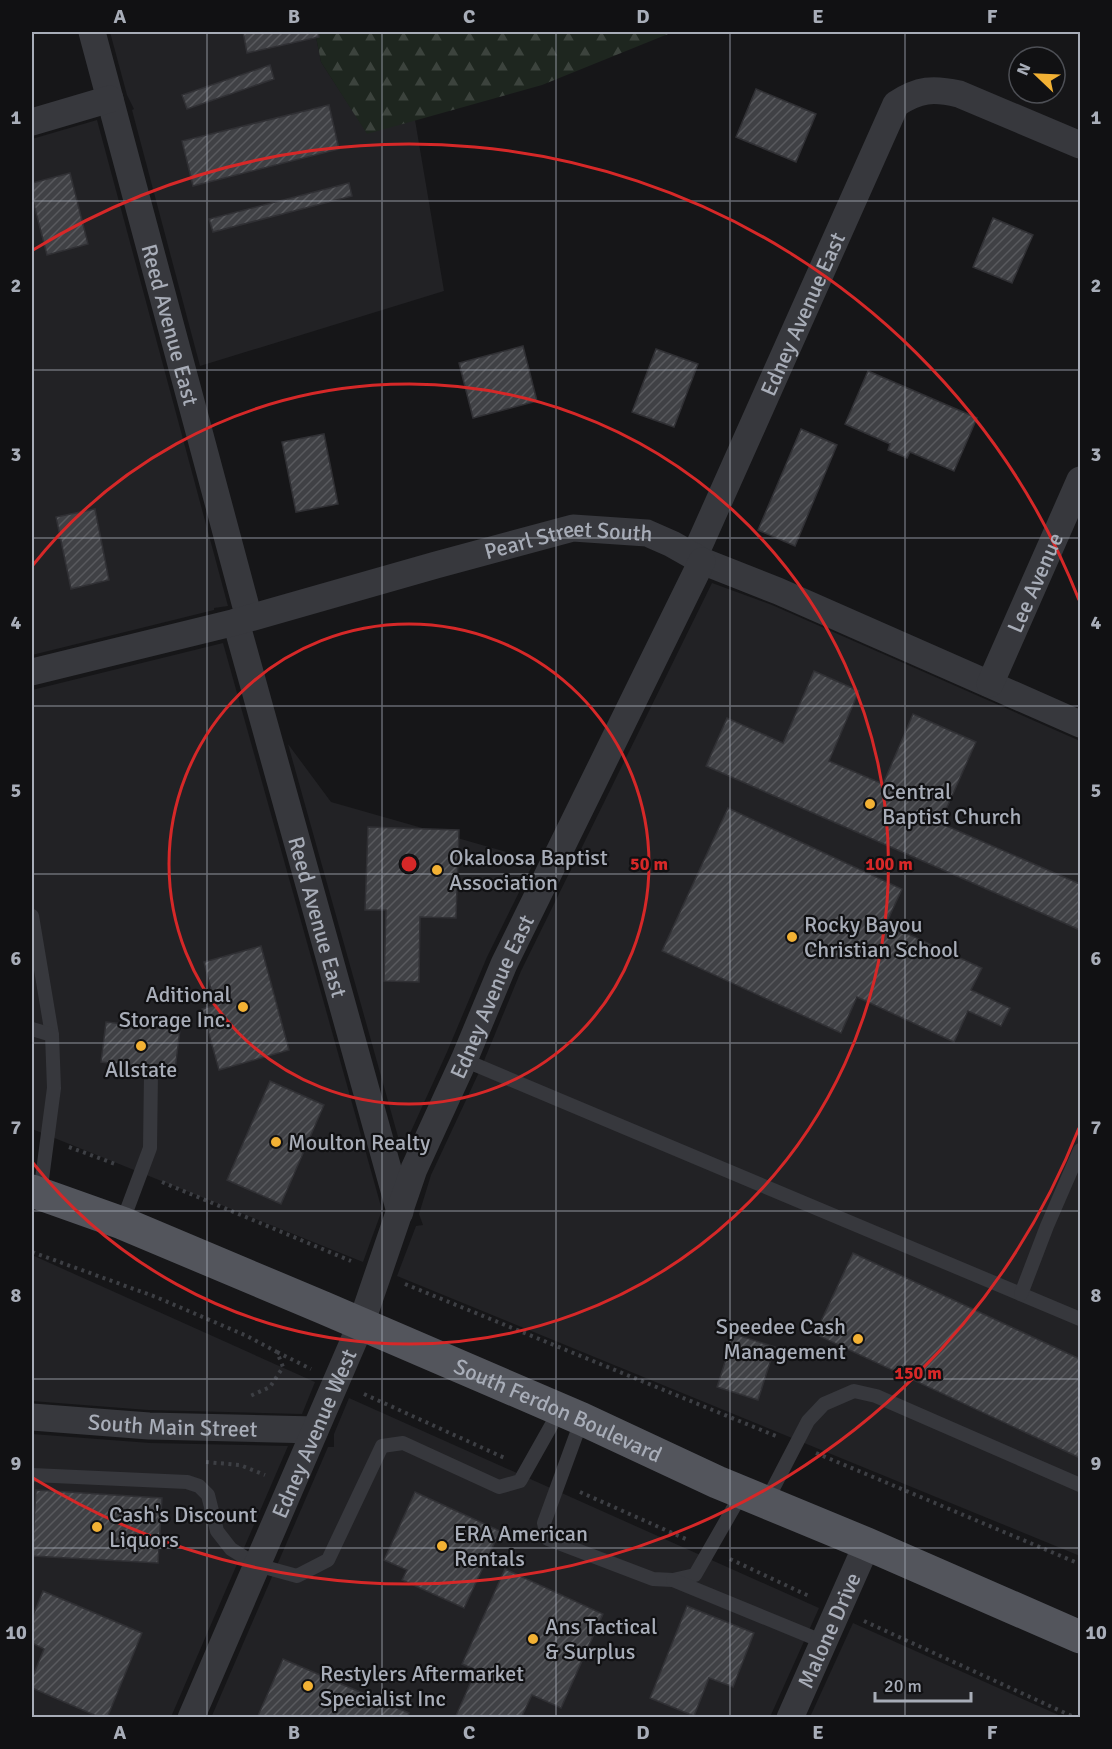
<svg xmlns="http://www.w3.org/2000/svg" width="1112" height="1749" font-family="Signika,sans-serif">
	<defs>
		<pattern id="forest-firs" width="22" height="20" patternUnits="userSpaceOnUse" patternTransform="scale(1.5)"><rect width="22" height="20" fill="#1e261f"/><path d="M5 1l3.5 6h-7zM16 11l3.5 6h-7z" fill="#3c433d"/></pattern>
		<pattern id="building-hatch" width="6" height="6" patternUnits="userSpaceOnUse" patternTransform="scale(1.5)"><rect width="6" height="6" fill="#404145"/><path d="M-1 1l2-2M0 6l6-6M5 7l2-2" fill="none" stroke="#595a5e"/></pattern>
	</defs>
	<rect width="100%" height="100%" fill="#161618"/>
	<!-- built -->
	<g fill="#222225">
		<path d="M110,32H315L321,62L367,133L415,120L444,291L200,366L132,110L134,109L127,95Z"/>
		<path d="M97,120L228,606L214,608V610L32,655V139Z"/>
		<path d="M712,583L772,605L1080,741V1556L397,1276L416,1226L423,1225L419,1214L431,1175L481,1068L521,971Z"/>
		<path d="M223,643L382,1210L363,1262L32,1129V690Z"/>
		<path d="M288,744L331,802L535,860L487,957L447,1052L402,1151Z"/>
		<path d="M32,1255L315,1382L302,1414L148,1410L32,1401Z"/>
		<path d="M349,1398L819,1608L770,1717L211,1718L328,1447H334V1434Z"/>
		<path d="M32,1434L150,1443L288,1446L171,1717L32,1718Z"/>
		<path d="M853,1623L1063,1717H810Z"/>
	</g>
	<!-- forest -->
	<path fill="url(#forest-firs)" d="M315,32H673L542,85L367,134L321,62Z"/>
	<!-- building -->
	<g fill="url(#building-hatch)" stroke="#303034" stroke-width="1.5">
		<path d="M243,32H318L319,37L247,53Z"/>
		<path d="M270,65L274,79L187,109L182,95Z"/>
		<path d="M756,89L816,114L796,162L736,137Z"/>
		<path d="M329,105L339,149L193,186L182,141Z"/>
		<path d="M70,173L88,244L47,255L32,197V183Z"/>
		<path d="M349,183L352,196L213,232L209,219Z"/>
		<path d="M993,218L1033,235L1012,283L973,267Z"/>
		<path d="M523,346L537,401L473,418L459,363Z"/>
		<path d="M656,349L698,364L674,427L632,412Z"/>
		<path d="M868,371L977,418L954,471L910,452L907,458L888,450L890,444L845,424Z"/>
		<path d="M801,429L837,445L795,546L758,530Z"/>
		<path d="M324,434L338,504L296,512L282,442Z"/>
		<path d="M95,509L109,580L71,589L56,517Z"/>
		<path d="M814,671L859,691L829,761L883,784L913,714L976,742L940,823L1080,884V930L706,766L727,718L783,743Z"/>
		<path d="M728,808L902,889L886,924L982,968L971,990L1010,1008L1001,1026L968,1011L954,1042L857,997L841,1033L662,951Z"/>
		<path d="M368,827L459,830L456,918L420,917L419,982L384,981L386,910H365Z"/>
		<path d="M261,946L289,1050L219,1070L202,1009L215,1005L204,962Z"/>
		<path d="M106,1022L180,1030L175,1070L101,1062Z"/>
		<path d="M270,1081L324,1105L281,1204L227,1180Z"/>
		<path d="M853,1253L1080,1359V1458L815,1334Z"/>
		<path d="M734,1334L775,1347L758,1400L717,1387Z"/>
		<path d="M36,1490L162,1498L158,1563L32,1556Z"/>
		<path d="M415,1492L500,1531L464,1608L402,1580L407,1570L384,1560Z"/>
		<path d="M505,1569L603,1614L561,1708L532,1695L521,1718H455L476,1670L462,1664Z"/>
		<path d="M43,1591L142,1633L107,1718H101L32,1688V1678L44,1649L32,1643V1618Z"/>
		<path d="M687,1606L754,1633L733,1687L709,1678L694,1716L650,1698Z"/>
		<path d="M283,1659L409,1713L407,1718H257Z"/>
	</g>
	<g fill="none" stroke-linecap="round" stroke-linejoin="round">
		<!-- path -->
		<g stroke="#3d3f44" stroke-width="4" stroke-dasharray="3 4.5" stroke-linecap="butt">
			<path d="M69,1147L118,1165"/>
			<path d="M162,1182L351,1261"/>
			<path d="M32,1252L156,1297L247,1336L277,1352L283,1367L270,1387L248,1397"/>
			<path d="M405,1284L776,1436"/>
			<path d="M277,1352L311,1369"/>
			<path d="M364,1394L507,1459"/>
			<path d="M816,1453L1080,1564"/>
			<path d="M206,1462L240,1465L265,1475"/>
			<path d="M580,1492L688,1540"/>
			<path d="M730,1559L811,1597"/>
			<path d="M864,1621L1076,1718"/>
		</g>
		<!-- service -->
		<g stroke="#37383d" stroke-width="14">
			<path d="M32,916L52,1035L54,1088L40,1194"/>
			<path d="M32,1029L52,1035"/>
			<path d="M464,1060L1080,1319"/>
			<path d="M122,1223L150,1148L151,1073"/>
			<path d="M1021,1294L1047,1226L1080,1150"/>
			<path d="M582,1419L544,1523L548,1539L653,1579L673,1580L695,1575L742,1493"/>
			<path d="M32,1475L187,1482L199,1486L208,1495L217,1531L231,1549L257,1565L297,1576L328,1560L382,1446L403,1443L499,1487L520,1481L560,1410"/>
			<path d="M766,1502L808,1421L824,1404L854,1391L876,1396L1080,1485"/>
			<path d="M673,1580L824,1642"/>
		</g>
		<!-- minor -->
		<g stroke="#37383d" stroke-width="27">
			<path id="s1" d="M92,32L249,618"/>
			<path d="M32,122L110,99"/>
			<path id="s2" d="M694,557L896,104C919,89 933,88 959,94L1080,145"/>
			<path id="s3" d="M236,622L400,1212"/>
			<path id="s4" d="M32,672L236,622L436,565L573,528L647,533L672,544L702,561L778,591L1080,724"/>
			<path id="s5" d="M990,684L1080,480"/>
			<path id="s6" d="M32,1417L149,1426L315,1430"/>
			<path id="s7" d="M191,1718L361,1324L414,1169L464,1060L504,964L702,561"/>
			<path id="s8" d="M790,1718L867,1544"/>
		</g>
		<!-- primary -->
		<path stroke="#53555c" stroke-width="33" id="s9" d="M32,1191L122,1223L324,1308L582,1419L717,1482L867,1544L1080,1637"/>
	</g>
	<!-- grid -->
	<path fill="none" stroke="#a8adb8" stroke-width="1.5" stroke-opacity="0.55" d="M207,32V1718M382,32V1718M556,32V1718M730,32V1718M905,32V1718M32,201H1080M32,370H1080M32,538H1080M32,706H1080M32,874H1080M32,1043H1080M32,1211H1080M32,1379H1080M32,1548H1080"/>
	<!-- distance rings -->
	<g fill="none" stroke="#d62828" stroke-width="3">
		<circle cx="409" cy="864" r="240"/>
		<path d="M33 565A480 480 0 1 1 33 1163"/>
		<path d="M1079 1128A720 720 0 0 1 33 1478M33 250A720 720 0 0 1 1079 600"/>
	</g>
	<!-- markers -->
	<g fill="#f2b134" stroke="#111113" stroke-width="2">
		<circle cx="870" cy="804" r="6"/>
		<circle cx="437" cy="870" r="6"/>
		<circle cx="792" cy="937" r="6"/>
		<circle cx="243" cy="1007" r="6"/>
		<circle cx="141" cy="1046" r="6"/>
		<circle cx="276" cy="1142" r="6"/>
		<circle cx="858" cy="1339" r="6"/>
		<circle cx="97" cy="1527" r="6"/>
		<circle cx="442" cy="1546" r="6"/>
		<circle cx="533" cy="1639" r="6"/>
		<circle cx="308" cy="1686" r="6"/>
	</g>
	<g text-anchor="middle" stroke-width="4.5" stroke-linejoin="round" paint-order="stroke">
		<!-- street labels -->
		<g font-size="22" fill="#a8adb8" stroke="#111113">
			<text dy="8" stroke="none"><textPath href="#s2" startOffset="266">Edney Avenue East</textPath></text>
			<text dy="8" stroke="none"><textPath href="#s1" startOffset="303">Reed Avenue East</textPath></text>
			<text dy="8" stroke="none"><textPath href="#s4" startOffset="554">Pearl Street South</textPath></text>
			<text dy="8" stroke="none"><textPath href="#s5" startOffset="111">Lee Avenue</textPath></text>
			<text dy="8" stroke="none"><textPath href="#s3" startOffset="306">Reed Avenue East</textPath></text>
			<text dy="8" stroke="none"><textPath href="#s7" startOffset="782">Edney Avenue East</textPath></text>
			<text dy="8" stroke="none"><textPath href="#s9" startOffset="570">South Ferdon Boulevard</textPath></text>
			<text dy="8" stroke="none"><textPath href="#s6" startOffset="141">South Main Street</textPath></text>
			<text dy="8" stroke="none"><textPath href="#s7" startOffset="310">Edney Avenue West</textPath></text>
			<text dy="8" stroke="none"><textPath href="#s8" startOffset="96">Malone Drive</textPath></text>
		</g>
		<!-- poi labels -->
		<g font-size="22" fill="#a8adb8" stroke="#111113" text-anchor="start">
			<text x="882" y="799">Central<tspan x="882" dy="25">Baptist Church</tspan></text>
			<text x="449" y="865">Okaloosa Baptist<tspan x="449" dy="25">Association</tspan></text>
			<text x="804" y="932">Rocky Bayou<tspan x="804" dy="25">Christian School</tspan></text>
			<text x="231" y="1002" text-anchor="end">Aditional<tspan x="231" dy="25">Storage Inc.</tspan></text>
			<text x="141" y="1077" text-anchor="middle">Allstate</text>
			<text x="288" y="1150">Moulton Realty</text>
			<text x="846" y="1334" text-anchor="end">Speedee Cash<tspan x="846" dy="25">Management</tspan></text>
			<text x="109" y="1522">Cash's Discount<tspan x="109" dy="25">Liquors</tspan></text>
			<text x="454" y="1541">ERA American<tspan x="454" dy="25">Rentals</tspan></text>
			<text x="545" y="1634">Ans Tactical<tspan x="545" dy="25">&amp; Surplus</tspan></text>
			<text x="320" y="1681">Restylers Aftermarket<tspan x="320" dy="25">Specialist Inc</tspan></text>
		</g>
	</g>
	<circle cx="409" cy="864" r="9" fill="#d62828" stroke="#111113" stroke-width="3"/>
	<g font-size="18" text-anchor="middle" font-weight="bold" fill="#d62828" stroke="#111113" stroke-width="4.5" stroke-linejoin="round" paint-order="stroke">
		<text x="649" y="870">50 m</text>
		<text x="889" y="870">100 m</text>
		<text x="918" y="1379">150 m</text>
	</g>
	<!-- border -->
	<rect width="1112" height="1749" fill="none" stroke="#111113" stroke-width="66"/>
	<!-- north arrow -->
	<g transform="translate(1037 75) rotate(293)"><circle r="28" fill="#111113" stroke="#4d4f55" stroke-width="1.5"/>
	<path d="M0-4.5L10 22L0 15L-10 22Z" fill="#f2b134"/>
	<text y="-9" font-size="16" font-weight="bold" text-anchor="middle" fill="#a8adb8">N</text>
	</g>
	<!-- scale -->
	<path d="M875 1692v9h96v-9" fill="none" stroke="#a8adb8" stroke-width="3"/>
	<text x="884" y="1692" font-size="18" fill="#a8adb8" stroke="#111113" stroke-width="4.5" paint-order="stroke">20 m</text>
	<rect x="33" y="33" width="1046" height="1683" fill="none" stroke="#a8adb8" stroke-width="2"/>
	<g font-size="20" text-anchor="middle" font-weight="bold" fill="#a8adb8">
		<text x="120" y="23">A</text>
		<text x="294" y="23">B</text>
		<text x="469" y="23">C</text>
		<text x="643" y="23">D</text>
		<text x="818" y="23">E</text>
		<text x="992" y="23">F</text>
		<text x="16" y="124">1</text>
		<text x="1096" y="124">1</text>
		<text x="16" y="292">2</text>
		<text x="1096" y="292">2</text>
		<text x="16" y="461">3</text>
		<text x="1096" y="461">3</text>
		<text x="16" y="629">4</text>
		<text x="1096" y="629">4</text>
		<text x="16" y="797">5</text>
		<text x="1096" y="797">5</text>
		<text x="16" y="965">6</text>
		<text x="1096" y="965">6</text>
		<text x="16" y="1134">7</text>
		<text x="1096" y="1134">7</text>
		<text x="16" y="1302">8</text>
		<text x="1096" y="1302">8</text>
		<text x="16" y="1470">9</text>
		<text x="1096" y="1470">9</text>
		<text x="16" y="1639">10</text>
		<text x="1096" y="1639">10</text>
		<text x="120" y="1739">A</text>
		<text x="294" y="1739">B</text>
		<text x="469" y="1739">C</text>
		<text x="643" y="1739">D</text>
		<text x="818" y="1739">E</text>
		<text x="992" y="1739">F</text>
	</g>
</svg>
